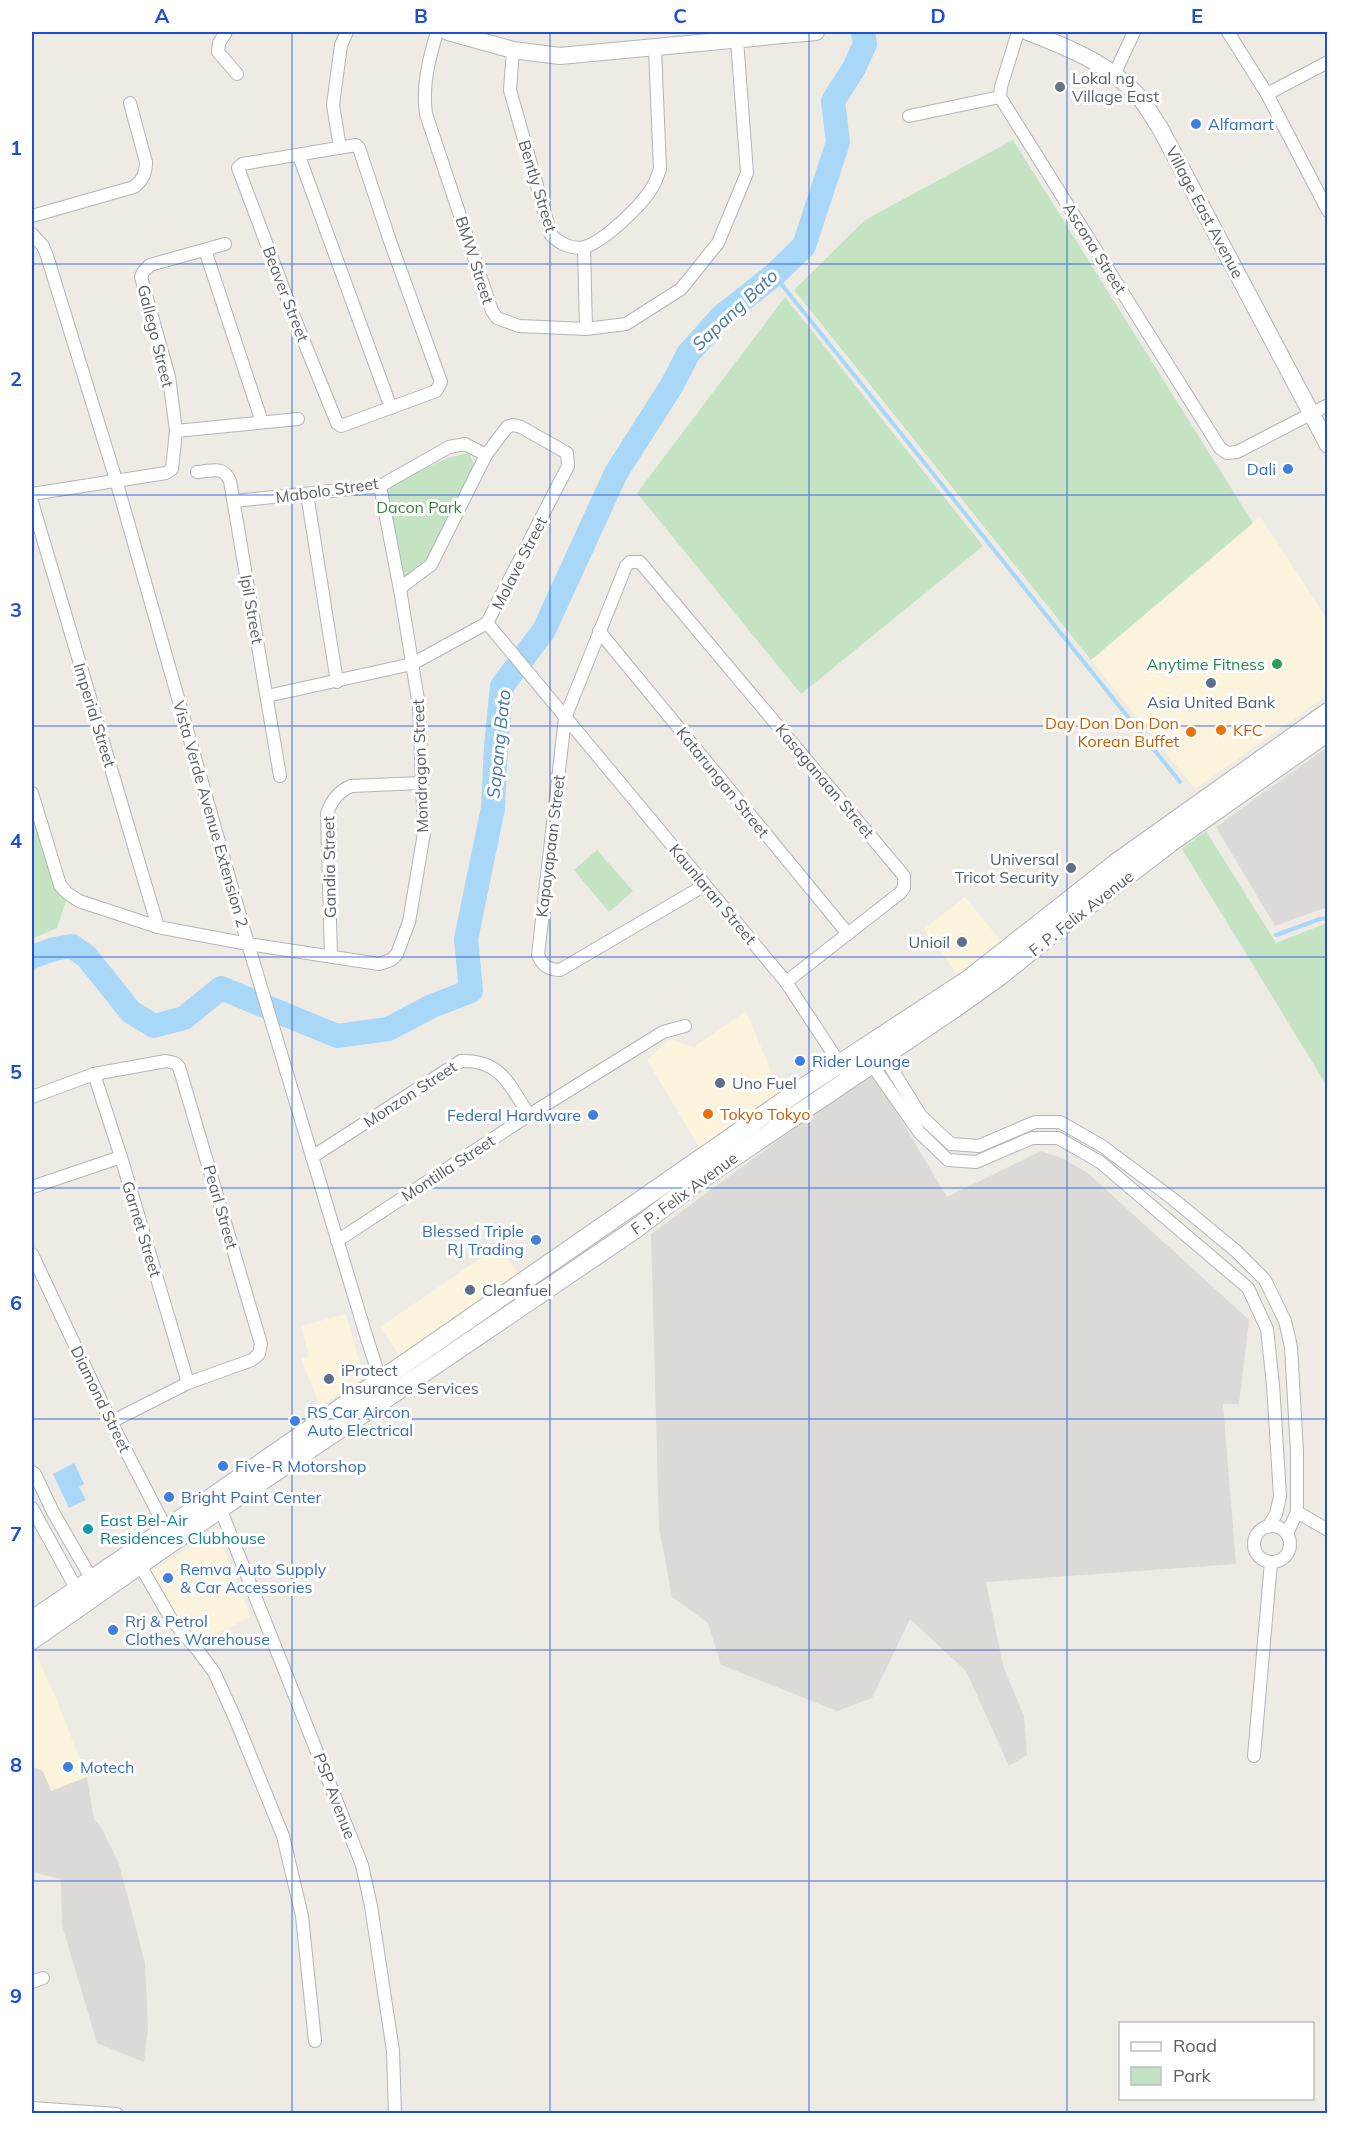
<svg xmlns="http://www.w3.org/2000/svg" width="1359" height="2145" font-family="Mulish,sans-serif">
	<rect width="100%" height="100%" fill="#edebe4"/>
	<!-- commercial -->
	<g fill="#fbf3db">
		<path d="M1260,516L1327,619V695L1195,789L1091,660Z"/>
		<path d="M965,897L1001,941L957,974L924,929Z"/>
		<path d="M746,1011L780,1093L702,1152L647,1060L670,1039L694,1047Z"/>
		<path d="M499,1246L521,1278L403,1361L380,1327Z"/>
		<path d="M346,1314L364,1378L320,1406L301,1359L309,1356L301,1326Z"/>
		<path d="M216,1531L251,1617L199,1642L178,1625L150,1572Z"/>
		<path d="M34,1650L53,1691L87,1777L51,1792L43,1771L32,1767V1652Z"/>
	</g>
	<!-- industrial -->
	<g fill="#dcdad6">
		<path d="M1327,747V907L1275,926L1216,827Z"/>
		<path d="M872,1071L947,1197L1041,1151L1062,1158L1089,1174L1249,1320L1239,1404H1223L1236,1564L986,1582L1003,1666L1024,1716L1027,1755L1009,1766L966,1671L910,1619L872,1698L837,1711L721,1665L708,1623L672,1597L659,1528L651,1234Z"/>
		<path d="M32,1767L43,1771L51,1791L87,1777L94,1819L101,1827L119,1864L145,1963L148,2027L144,2062L97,2043L62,1925L61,1879L32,1872Z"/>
	</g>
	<!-- green -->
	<g fill="#c3e3c2">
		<path d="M1013,140L1253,523L1091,660L794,290L865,220Z"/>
		<path d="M785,297L983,546L801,694L637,493Z"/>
		<path d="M469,453L474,465L430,558L424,564L403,580L382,488L448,458Z"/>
		<path d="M37,820L67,898L57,928L32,939V821Z"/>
		<path d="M1206,831L1276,943L1327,923V1086L1182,849Z"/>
		<path d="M597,850L633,891L609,912L574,870Z"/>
	</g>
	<!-- water -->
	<path fill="#a9d7f8" d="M74,1463L84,1484L79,1487L86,1500L69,1508L53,1474Z"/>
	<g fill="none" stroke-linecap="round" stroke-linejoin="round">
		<!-- stream -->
		<g stroke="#a9d7f8" stroke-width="4">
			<path d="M774,275L1180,782"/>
			<path d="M1276,935L1320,919L1328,918"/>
		</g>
		<!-- river -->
		<path stroke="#a9d7f8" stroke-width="24" d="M32,957L54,949L72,946L87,957L131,1012L154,1026L184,1018L221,988L337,1036L388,1029L432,1006L471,991L466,939L493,808L496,746L502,686L544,630L616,473L672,385L688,354L721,317L774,275L804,246L838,142L833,101L854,68L865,44L863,32"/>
		<defs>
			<g id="minor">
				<path d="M226,32L219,43L218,52L237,74"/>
				<path d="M437,32C429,59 422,85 426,114L492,311L497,318L519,326L586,329L626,324L681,289L718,243L747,173L737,40"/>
				<path d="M1018,32L1001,87L1000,97L1220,448L1227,453L1237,452L1328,405"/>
				<path d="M1228,32L1267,94L1328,211"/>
				<path d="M513,50L510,90L551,235C559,243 572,250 584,247C604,242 643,204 653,186C656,181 658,175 660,169L655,49"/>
				<path d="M1114,75L1134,32"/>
				<path d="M1267,94L1328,62"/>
				<path d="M909,116L1000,97"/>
				<path d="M356,145L359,148L390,241L441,382L436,391L341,426L337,423L296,322L238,168L242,164Z"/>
				<path d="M340,148L333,105L341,45L347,32"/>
				<path d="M299,156L391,408"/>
				<path d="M32,216L134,187C143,180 146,173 146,162L130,103"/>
				<path d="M32,234L43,246L47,256L116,480L248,944L365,1332L382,1385"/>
				<path d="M584,247L586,329"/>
				<path d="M205,250L262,422"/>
				<path d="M176,431L298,419"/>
				<path d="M197,472C212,471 223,465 230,481L280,776"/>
				<path d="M32,494L166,473L172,469L176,431L169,377L141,277L143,272L150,265L225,244"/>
				<path d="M307,494L337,682"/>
				<path d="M234,501L380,486L449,447L465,444L486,455"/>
				<path d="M32,502L158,927"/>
				<path d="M487,623L786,982L844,1070"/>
				<path d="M599,631L848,934"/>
				<path d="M267,696L412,664L487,623L568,466L567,453L521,427L513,425L507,427L486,455L431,565L400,588"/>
				<path d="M32,793L60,885L67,893L79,901L158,927L248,944L379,964L391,960L397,954L409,922L424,833L419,706L401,595L380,486"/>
				<path d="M705,885L560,970C548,970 542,965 538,955L565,718L626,566L630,562H640L904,876V888L900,893L786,982"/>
				<path d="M331,956L327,814C331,801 339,791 351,786L421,783"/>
				<path d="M880,1050L921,1116L951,1144L979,1146L1035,1122H1060L1102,1146L1173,1199L1236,1251L1265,1280L1285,1321L1291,1347L1297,1452V1512L1287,1534"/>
				<path d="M868,1059L919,1132L948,1160L976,1162L1032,1138H1058L1100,1162L1248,1288L1267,1329L1273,1385L1280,1496L1276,1514L1268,1527"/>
				<path d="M94,1074L121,1157L188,1383"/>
				<path d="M32,1097L94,1074L166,1061L175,1063L179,1067L261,1344L259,1354L252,1360L188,1383L111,1422"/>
				<path d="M312,1157L461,1061C502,1060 509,1085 529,1115"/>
				<path d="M32,1187L121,1157"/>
				<path d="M337,1241L529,1115L663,1032L685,1026"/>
				<path d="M32,1254L111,1422L170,1536"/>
				<path d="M32,1472L35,1474L53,1512L95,1585"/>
				<path d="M218,1503L362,1865L371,1906L393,2051L395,2114"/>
				<path d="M32,1508L77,1590"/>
				<path d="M1297,1512L1328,1530"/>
				<circle cx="1272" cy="1544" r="18"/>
				<path d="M136,1558L171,1619L196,1648L214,1672L235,1718L283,1836L302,1916L315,2041"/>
				<path d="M1254,1756L1271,1562"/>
				<path d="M32,1982L43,1978"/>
				<path d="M32,2108L117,2114"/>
			</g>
			<g id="tertiary">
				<path d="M448,32L513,50L560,56L816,32"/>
				<path d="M1028,32C1067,47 1110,64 1139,97C1147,106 1153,118 1160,128L1328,445"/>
			</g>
			<g id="secondary">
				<path d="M32,1620L166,1529L804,1087L969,979L1116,863L1328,712"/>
				<path d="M32,1640L221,1508L388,1397L634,1230L694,1184L955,1008L1000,976L1072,918L1170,843L1328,732"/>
			</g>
		</defs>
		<!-- minor casing -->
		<use href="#minor" stroke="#b1b4b8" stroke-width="14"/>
		<!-- tertiary casing -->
		<use href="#tertiary" stroke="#b1b4b8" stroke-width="18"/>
		<!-- secondary casing -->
		<use href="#secondary" stroke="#b0b3b8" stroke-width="20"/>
		<!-- minor -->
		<use href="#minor" stroke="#fff" stroke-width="12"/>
		<!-- tertiary -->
		<use href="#tertiary" stroke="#fff" stroke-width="16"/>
		<!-- secondary -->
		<use href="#secondary" stroke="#fff" stroke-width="18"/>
	</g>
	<!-- grid -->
	<path fill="none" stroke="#1d4ed8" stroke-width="1.5" stroke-opacity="0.55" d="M292,32V2114M550,32V2114M809,32V2114M1067,32V2114M32,264H1328M32,495H1328M32,726H1328M32,957H1328M32,1188H1328M32,1419H1328M32,1650H1328M32,1881H1328"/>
	<!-- markers -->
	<circle fill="#6b7280" stroke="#fff" stroke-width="2" cx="1060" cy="87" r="6"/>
	<g fill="#3f7fe0" stroke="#fff" stroke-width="2">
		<circle cx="1196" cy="124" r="6"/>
		<circle cx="1288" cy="469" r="6"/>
		<circle cx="800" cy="1061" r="6"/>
		<circle cx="593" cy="1115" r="6"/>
		<circle cx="536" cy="1240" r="6"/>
		<circle cx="295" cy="1421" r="6"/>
		<circle cx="223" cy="1466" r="6"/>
		<circle cx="169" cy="1497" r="6"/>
		<circle cx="168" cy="1578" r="6"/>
		<circle cx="113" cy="1630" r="6"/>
		<circle cx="68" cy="1767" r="6"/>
	</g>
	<circle fill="#2e9e5b" stroke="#fff" stroke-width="2" cx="1277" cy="664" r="6"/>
	<g fill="#5c6f8a" stroke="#fff" stroke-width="2">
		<circle cx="1211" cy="683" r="6"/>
		<circle cx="1071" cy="868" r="6"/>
		<circle cx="962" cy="942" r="6"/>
		<circle cx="720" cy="1083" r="6"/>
		<circle cx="470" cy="1290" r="6"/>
		<circle cx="329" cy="1379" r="6"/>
	</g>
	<g fill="#e8710a" stroke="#fff" stroke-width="2">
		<circle cx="1221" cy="730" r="6"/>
		<circle cx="1191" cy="732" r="6"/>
		<circle cx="708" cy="1114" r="6"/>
	</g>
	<circle fill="#0f9aa8" stroke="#fff" stroke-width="2" cx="88" cy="1529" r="6"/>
	<g text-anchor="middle" stroke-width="6" stroke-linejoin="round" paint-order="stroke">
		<!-- worship labels -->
		<g font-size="16" fill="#5b616d" stroke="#fff" text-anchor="start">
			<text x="1072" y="84">Lokal ng<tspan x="1072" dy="18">Village East</tspan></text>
		</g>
		<!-- shop labels -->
		<g font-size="16" fill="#366cbe" stroke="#fff" text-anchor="start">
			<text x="1208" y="130">Alfamart</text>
			<text x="1276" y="475" text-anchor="end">Dali</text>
			<text x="812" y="1067">Rider Lounge</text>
			<text x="581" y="1121" text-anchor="end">Federal Hardware</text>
			<text x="524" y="1237" text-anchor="end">Blessed Triple<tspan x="524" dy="18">RJ Trading</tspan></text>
			<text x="307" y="1418">RS Car Aircon<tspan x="307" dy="18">Auto Electrical</tspan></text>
			<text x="235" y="1472">Five-R Motorshop</text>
			<text x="181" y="1503">Bright Paint Center</text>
			<text x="180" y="1575">Remva Auto Supply<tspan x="180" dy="18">&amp; Car Accessories</tspan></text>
			<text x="125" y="1627">Rrj &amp; Petrol<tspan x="125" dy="18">Clothes Warehouse</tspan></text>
			<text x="80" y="1773">Motech</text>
		</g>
		<!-- street labels -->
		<g font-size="16" fill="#5c5f63" stroke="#fff">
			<text transform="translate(538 186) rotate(73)" y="6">Bently Street</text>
			<text transform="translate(1205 212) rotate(62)" y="6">Village East Avenue</text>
			<text transform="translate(1095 248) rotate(58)" y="6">Ascona Street</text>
			<text transform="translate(475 260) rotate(72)" y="6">BMW Street</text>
			<text transform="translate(286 294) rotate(69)" y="6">Beaver Street</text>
			<text transform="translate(156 336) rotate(76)" y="6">Gallego Street</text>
			<text transform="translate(327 490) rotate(-8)" y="6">Mabolo Street</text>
			<text transform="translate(519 563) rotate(-63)" y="6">Molave Street</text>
			<text transform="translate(252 609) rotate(80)" y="6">Ipil Street</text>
			<text transform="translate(95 715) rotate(73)" y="6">Imperial Street</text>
			<text transform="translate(420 766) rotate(-92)" y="6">Mondragon Street</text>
			<text transform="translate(825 781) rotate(50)" y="6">Kasaganaan Street</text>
			<text transform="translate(723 782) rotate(51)" y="6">Katarungan Street</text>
			<text transform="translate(211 814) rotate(74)" y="6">Vista Verde Avenue Extension 2</text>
			<text transform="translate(550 846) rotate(-83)" y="6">Kapayapaan Street</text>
			<text transform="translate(329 867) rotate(-91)" y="6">Gandia Street</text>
			<text transform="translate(713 894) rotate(50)" y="6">Kaunlaran Street</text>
			<text transform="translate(1081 913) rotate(-38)" y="6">F. P. Felix Avenue</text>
			<text transform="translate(410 1094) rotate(-33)" y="6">Monzon Street</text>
			<text transform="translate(448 1168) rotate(-33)" y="6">Montilla Street</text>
			<text transform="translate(684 1193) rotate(-36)" y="6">F. P. Felix Avenue</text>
			<text transform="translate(221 1207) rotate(74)" y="6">Pearl Street</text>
			<text transform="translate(142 1229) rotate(73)" y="6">Garnet Street</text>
			<text transform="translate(101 1399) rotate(64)" y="6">Diamond Street</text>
			<text transform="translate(335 1796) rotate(69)" y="6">PSP Avenue</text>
		</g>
		<!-- park labels -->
		<g font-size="16" fill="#3c823e" stroke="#fff">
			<text x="419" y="513">Dacon Park</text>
		</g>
		<!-- leisure labels -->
		<g font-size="16" fill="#27864d" stroke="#fff" text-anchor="end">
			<text x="1265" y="670">Anytime Fitness</text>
		</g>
		<!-- service labels -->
		<g font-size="16" fill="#4e5e75" stroke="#fff" text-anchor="start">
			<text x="1211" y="708" text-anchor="middle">Asia United Bank</text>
			<text x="1059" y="865" text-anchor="end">Universal<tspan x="1059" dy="18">Tricot Security</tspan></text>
			<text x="950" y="948" text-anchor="end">Unioil</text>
			<text x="732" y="1089">Uno Fuel</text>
			<text x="482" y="1296">Cleanfuel</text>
			<text x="341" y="1376">iProtect<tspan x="341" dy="18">Insurance Services</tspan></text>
		</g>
		<!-- food labels -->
		<g font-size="16" fill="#c56008" stroke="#fff" text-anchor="start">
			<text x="1179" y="729" text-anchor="end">Day Don Don Don<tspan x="1179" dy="18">Korean Buffet</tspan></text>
			<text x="1233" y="736">KFC</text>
			<text x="720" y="1120">Tokyo Tokyo</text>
		</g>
		<!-- culture labels -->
		<g font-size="16" fill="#0d838f" stroke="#fff" text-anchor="start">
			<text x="100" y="1526">East Bel-Air<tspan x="100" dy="18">Residences Clubhouse</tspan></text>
		</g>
		<!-- water labels -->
		<g font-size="18" font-style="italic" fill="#4878a9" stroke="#fff">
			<text transform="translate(735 310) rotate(-43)" y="6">Sapang Bato</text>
			<text transform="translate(499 744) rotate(-84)" y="6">Sapang Bato</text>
		</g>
	</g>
	<!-- border -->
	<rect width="1359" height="2145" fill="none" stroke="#ffffff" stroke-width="66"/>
	<!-- legend -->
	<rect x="1119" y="2022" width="195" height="78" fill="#ffffff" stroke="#bebfc1" stroke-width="1.5"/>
	<rect x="1131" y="2042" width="30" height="9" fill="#ffffff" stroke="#bebfc1" stroke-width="1.5"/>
	<text x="1173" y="2052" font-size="18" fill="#5c5f63">Road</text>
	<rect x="1131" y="2067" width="30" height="18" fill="#c3e3c2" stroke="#bebfc1" stroke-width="1.5"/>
	<text x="1173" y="2082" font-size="18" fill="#5c5f63">Park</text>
	<rect x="33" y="33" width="1293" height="2079" fill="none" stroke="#1d4ed8" stroke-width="2"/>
	<g font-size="20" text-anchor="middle" font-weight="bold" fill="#1d4ed8">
		<text x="162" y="23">A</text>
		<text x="421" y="23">B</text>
		<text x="680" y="23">C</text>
		<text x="938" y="23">D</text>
		<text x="1197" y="23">E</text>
		<text x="16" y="155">1</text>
		<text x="16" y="386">2</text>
		<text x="16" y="617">3</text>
		<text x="16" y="848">4</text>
		<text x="16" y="1079">5</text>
		<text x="16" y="1310">6</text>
		<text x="16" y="1541">7</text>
		<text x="16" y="1772">8</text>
		<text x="16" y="2003">9</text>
	</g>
</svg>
